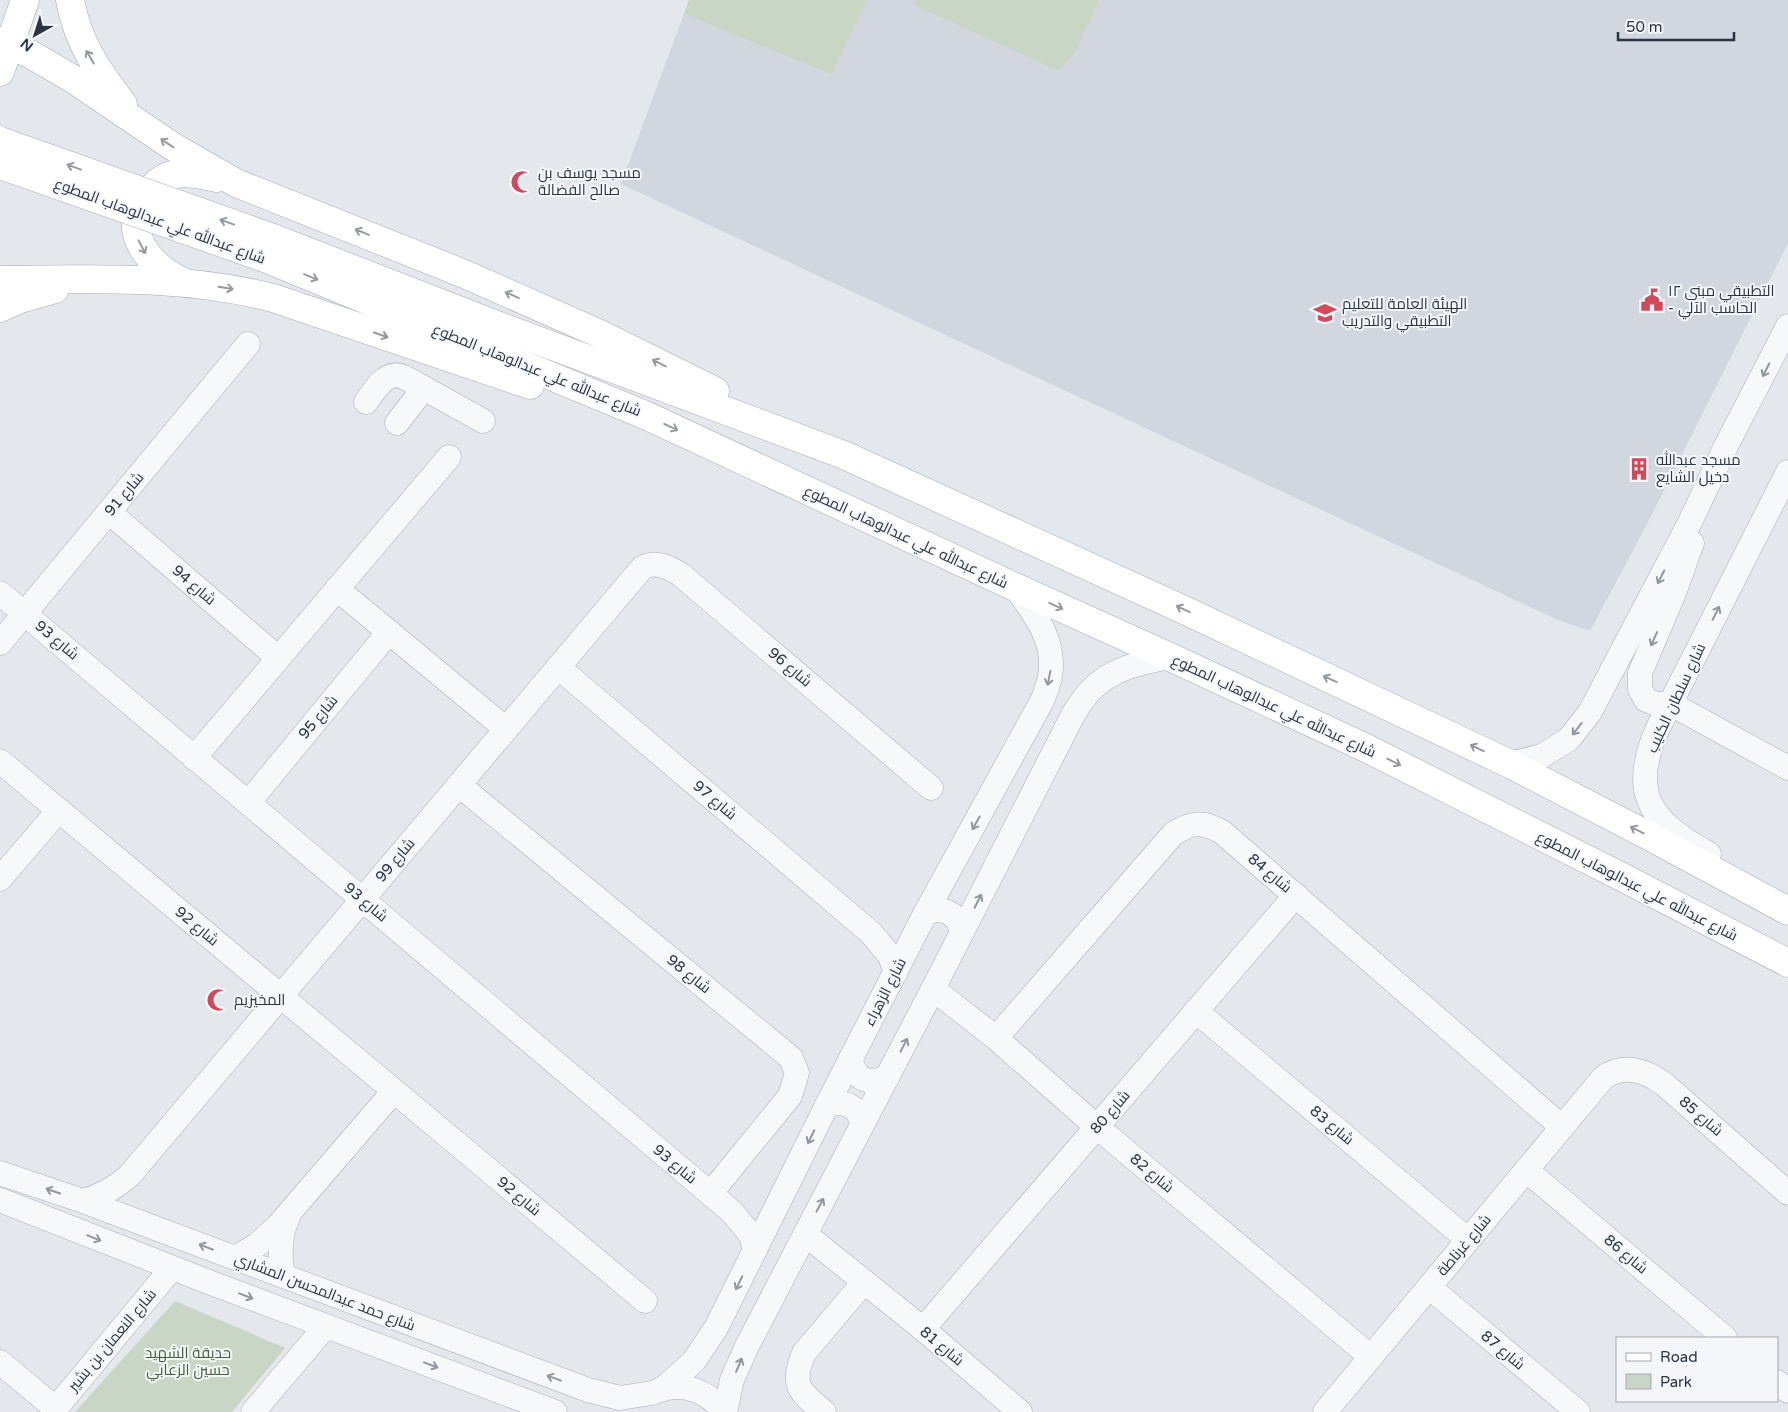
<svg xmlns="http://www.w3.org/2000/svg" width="1788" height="1412" font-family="'Varela Round',Cairo,sans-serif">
	<rect width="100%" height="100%" fill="#e4e7ec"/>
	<!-- built -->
	<path fill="#d2d6de" d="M689,0H1788V243L1646,526L1590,631L1558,620L621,184Z"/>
	<!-- green -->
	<g fill="#c9d6c5">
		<path d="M689,0H867L831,74L685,14Z"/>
		<path d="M915,0H1099L1075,52L1059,71L915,5Z"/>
		<path d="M175,1301L285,1348L232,1412H75Z"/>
	</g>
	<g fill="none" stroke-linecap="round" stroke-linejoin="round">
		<defs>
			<g id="minor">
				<path d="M366,402C375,390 386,369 404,377L483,421"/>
				<path d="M397,423L424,388"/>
				<path d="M109,512L278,658"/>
				<path d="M1692,543L1674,593L1640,673V689L1646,700L1657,704H1671L1788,768"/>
				<path d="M337,589L506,729"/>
				<path d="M0,593L732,1212L751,1235L755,1250"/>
				<path d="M0,643L248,344"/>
				<path d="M558,667L871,933L890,956L896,972"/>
				<path d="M194,758L449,457"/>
				<path d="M0,761L645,1301"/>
				<path d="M1510,764L1542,756L1569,739L1590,712L1690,522L1726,446L1788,326"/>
				<path d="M459,785L791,1058L797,1073L790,1096L710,1194"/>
				<path d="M248,803L389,632"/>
				<path d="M1709,854C1651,822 1628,794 1658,728L1788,472"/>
				<path d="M0,879L59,810"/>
				<path d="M925,914C942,905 958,913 962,932"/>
				<path d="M933,989L996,1038L1097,1127L1371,1357"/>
				<path d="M1196,1011L1468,1240"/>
				<path d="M996,1038L1173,834C1192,822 1202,821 1222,832L1562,1127"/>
				<path d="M851,1059C853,1079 871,1087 888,1076"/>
				<path d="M827,1105C845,1100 857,1106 863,1123"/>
				<path d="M1526,1170L1725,1338"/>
				<path d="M0,1173L83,1201L588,1390L620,1398L652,1393"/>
				<path d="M0,1200L206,1281L555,1412"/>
				<path d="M83,1201C102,1196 115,1188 129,1176L642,568C655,560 668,567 680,574L931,788"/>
				<path d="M805,1234L923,1329L1020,1412"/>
				<path d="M235,1258L257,1245L277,1227L394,1091"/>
				<path d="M283,1276C279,1255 279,1236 288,1217"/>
				<path d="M1429,1287L1578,1412"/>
				<path d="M923,1329L1296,895"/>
				<path d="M0,1362L56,1409"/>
				<path d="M1777,1382L1788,1391"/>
				<path d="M664,1388L694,1361L716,1328L827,1105L925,914L1043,699C1045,692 1049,684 1050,676C1056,641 1035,614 1015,587"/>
				<path d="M657,1391C683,1381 708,1391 724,1412"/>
				<path d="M53,1412L172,1268"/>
				<path d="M253,1412L326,1326"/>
				<path d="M725,1412L732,1380L747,1346L933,989L1074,713C1079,706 1084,697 1090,691C1112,668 1140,663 1170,657"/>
				<path d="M824,1412C800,1392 790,1386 804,1353L864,1282"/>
				<path d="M1325,1412L1603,1078C1623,1063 1645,1070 1664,1084L1788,1193"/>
			</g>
			<g id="major">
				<path d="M70,0C78,43 97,70 123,104"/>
				<path d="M0,41L30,54L73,79L172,146L236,183L462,273L598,333L715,391"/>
				<path d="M0,72L25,0"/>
				<path d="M273,238L502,327L844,455L1182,609L1510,764L1651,837L1788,911"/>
				<path d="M265,258L645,415L1015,587L1170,657L1366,748L1622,877L1788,963"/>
				<path d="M0,280C91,279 184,275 273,298L530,385"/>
				<path d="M183,282C150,266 120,233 145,196C151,187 161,178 172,175C186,171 203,175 217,178"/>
				<path d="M0,308L20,299L55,289"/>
			</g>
		</defs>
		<!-- minor casing -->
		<use href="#minor" stroke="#a9aeb7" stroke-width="25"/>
		<!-- major casing -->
		<use href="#major" stroke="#a3abb8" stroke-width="29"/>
		<!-- minor -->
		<use href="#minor" stroke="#f7f8fa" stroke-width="24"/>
		<!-- major -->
		<use href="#major" stroke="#fff" stroke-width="28"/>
		<defs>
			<g id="major-bridge">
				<path d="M0,141L273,238"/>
				<path d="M0,165L265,258"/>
			</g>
		</defs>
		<!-- major-bridge casing -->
		<use href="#major-bridge" stroke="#a3abb8" stroke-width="29" stroke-linecap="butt"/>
		<!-- major-bridge -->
		<use href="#major-bridge" stroke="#fff" stroke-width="28"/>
	</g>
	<!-- one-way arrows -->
	<defs><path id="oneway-shaft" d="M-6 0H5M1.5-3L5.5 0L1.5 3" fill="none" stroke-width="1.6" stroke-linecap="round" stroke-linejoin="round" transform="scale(1.25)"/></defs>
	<g stroke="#959aa2">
		<use href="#oneway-shaft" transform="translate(90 57) rotate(-120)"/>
		<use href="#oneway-shaft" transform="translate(167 143) rotate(-147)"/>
		<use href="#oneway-shaft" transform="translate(74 167) rotate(-160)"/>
		<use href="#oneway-shaft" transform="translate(227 222) rotate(-160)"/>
		<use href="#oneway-shaft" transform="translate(362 232) rotate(-158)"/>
		<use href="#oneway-shaft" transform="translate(142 247) rotate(62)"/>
		<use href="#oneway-shaft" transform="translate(311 277) rotate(22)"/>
		<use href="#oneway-shaft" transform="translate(226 288) rotate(9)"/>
		<use href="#oneway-shaft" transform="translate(512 295) rotate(-156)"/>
		<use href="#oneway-shaft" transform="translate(381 335) rotate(19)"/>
		<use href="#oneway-shaft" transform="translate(659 363) rotate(-153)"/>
		<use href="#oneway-shaft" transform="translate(671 427) rotate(25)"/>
		<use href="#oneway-shaft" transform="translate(1056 606) rotate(24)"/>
		<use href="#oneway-shaft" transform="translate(1183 609) rotate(-155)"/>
		<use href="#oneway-shaft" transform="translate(1330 679) rotate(-155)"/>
		<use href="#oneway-shaft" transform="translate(1477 748) rotate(-155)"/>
		<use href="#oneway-shaft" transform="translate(1394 762) rotate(27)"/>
		<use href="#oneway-shaft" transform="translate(1637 830) rotate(-153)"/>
	</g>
	<g stroke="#9196a0">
		<use href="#oneway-shaft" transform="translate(1766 370) rotate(117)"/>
		<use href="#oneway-shaft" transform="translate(1661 577) rotate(117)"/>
		<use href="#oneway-shaft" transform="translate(1716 613) rotate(-63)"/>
		<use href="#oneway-shaft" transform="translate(1654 639) rotate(114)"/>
		<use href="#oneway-shaft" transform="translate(1049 678) rotate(101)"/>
		<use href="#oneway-shaft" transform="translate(1577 729) rotate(128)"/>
		<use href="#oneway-shaft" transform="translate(976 823) rotate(119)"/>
		<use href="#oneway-shaft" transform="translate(978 901) rotate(-63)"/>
		<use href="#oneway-shaft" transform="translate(904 1045) rotate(-62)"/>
		<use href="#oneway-shaft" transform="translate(811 1137) rotate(116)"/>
		<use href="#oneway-shaft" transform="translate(53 1191) rotate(-161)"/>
		<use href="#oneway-shaft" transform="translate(820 1205) rotate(-62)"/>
		<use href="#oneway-shaft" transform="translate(94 1238) rotate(22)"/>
		<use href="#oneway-shaft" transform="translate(206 1247) rotate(-159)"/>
		<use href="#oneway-shaft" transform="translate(739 1283) rotate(116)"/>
		<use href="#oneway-shaft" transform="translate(246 1296) rotate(21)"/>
		<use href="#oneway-shaft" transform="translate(431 1365) rotate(21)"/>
		<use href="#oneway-shaft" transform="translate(739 1365) rotate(-67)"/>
		<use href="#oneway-shaft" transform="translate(554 1378) rotate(-160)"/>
	</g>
	<!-- icons -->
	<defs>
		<symbol id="mosque-bare" viewBox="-9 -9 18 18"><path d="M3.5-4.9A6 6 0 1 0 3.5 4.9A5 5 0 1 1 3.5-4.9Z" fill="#d1495b" stroke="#f4f6f9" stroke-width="2.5" paint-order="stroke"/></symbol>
		<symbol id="civic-bare" viewBox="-9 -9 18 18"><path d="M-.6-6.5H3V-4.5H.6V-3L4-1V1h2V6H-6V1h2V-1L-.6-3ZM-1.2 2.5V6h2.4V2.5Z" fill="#d1495b" stroke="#f4f6f9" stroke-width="2.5" paint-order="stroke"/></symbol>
		<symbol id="university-bare" viewBox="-9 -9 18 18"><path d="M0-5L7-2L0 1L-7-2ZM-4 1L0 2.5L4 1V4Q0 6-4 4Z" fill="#d1495b" stroke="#f4f6f9" stroke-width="2.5" paint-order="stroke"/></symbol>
		<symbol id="building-bare" viewBox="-9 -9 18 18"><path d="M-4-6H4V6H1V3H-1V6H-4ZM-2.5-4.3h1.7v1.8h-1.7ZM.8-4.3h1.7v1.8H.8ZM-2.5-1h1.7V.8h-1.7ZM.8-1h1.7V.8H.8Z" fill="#d1495b" stroke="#f4f6f9" stroke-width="2.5" paint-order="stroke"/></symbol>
	</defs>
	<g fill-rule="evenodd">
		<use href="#mosque-bare" x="506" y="166" width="32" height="32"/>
		<use href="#civic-bare" x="1636" y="284" width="32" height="32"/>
		<use href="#university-bare" x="1309" y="297" width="32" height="32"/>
		<use href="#building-bare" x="1623" y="453" width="32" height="32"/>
		<use href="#mosque-bare" x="202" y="984" width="32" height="32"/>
	</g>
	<g text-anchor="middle" stroke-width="4" stroke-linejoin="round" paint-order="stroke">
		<!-- poi labels -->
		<g font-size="15" fill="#2b3445" stroke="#f4f6f9" text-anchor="start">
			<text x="538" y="178">مسجد يوسف بن<tspan x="538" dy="17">صالح الفضالة</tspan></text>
			<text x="1668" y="296">التطبيقي مبنى ١٢<tspan x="1668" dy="17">- الحاسب الآلي</tspan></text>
			<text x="1342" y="309">الهيئة العامة للتعليم<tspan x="1342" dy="17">التطبيقي والتدريب</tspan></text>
			<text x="1656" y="465">مسجد عبدالله<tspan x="1656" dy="17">دخيل الشايع</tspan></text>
			<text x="234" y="1005">المخيزيم</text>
		</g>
		<!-- street labels -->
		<g font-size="15" fill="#2b3445" stroke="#f4f6f9">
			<text transform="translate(160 221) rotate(20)" y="5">شارع عبدالله علي عبدالوهاب المطوع</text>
			<text transform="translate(537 370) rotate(22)" y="5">شارع عبدالله علي عبدالوهاب المطوع</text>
			<text transform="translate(124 494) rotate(-50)" y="5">شارع 91</text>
			<text transform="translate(906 537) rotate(25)" y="5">شارع عبدالله علي عبدالوهاب المطوع</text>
			<text transform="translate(194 585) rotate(41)" y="5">شارع 94</text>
			<text transform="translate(57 640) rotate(40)" y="5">شارع 93</text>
			<text transform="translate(790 667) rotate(40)" y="5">شارع 96</text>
			<text transform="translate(1676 698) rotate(-65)" y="5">شارع سلطان الكليب</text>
			<text transform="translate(1274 706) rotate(25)" y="5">شارع عبدالله علي عبدالوهاب المطوع</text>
			<text transform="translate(318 717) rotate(-50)" y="5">شارع 95</text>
			<text transform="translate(715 800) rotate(40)" y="5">شارع 97</text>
			<text transform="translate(395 860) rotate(-50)" y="5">شارع 99</text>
			<text transform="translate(1270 873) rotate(40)" y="5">شارع 84</text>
			<text transform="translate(1637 886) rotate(27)" y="5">شارع عبدالله علي عبدالوهاب المطوع</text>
			<text transform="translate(366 902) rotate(40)" y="5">شارع 93</text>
			<text transform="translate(197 926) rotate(40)" y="5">شارع 92</text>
			<text transform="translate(689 974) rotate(39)" y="5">شارع 98</text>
			<text transform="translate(885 992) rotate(-63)" y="5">شارع الزهراء</text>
			<text transform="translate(1110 1112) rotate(-49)" y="5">شارع 80</text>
			<text transform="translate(1701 1116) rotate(41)" y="5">شارع 85</text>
			<text transform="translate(1332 1125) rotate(40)" y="5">شارع 83</text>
			<text transform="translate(675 1164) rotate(40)" y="5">شارع 93</text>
			<text transform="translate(1152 1173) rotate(40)" y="5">شارع 82</text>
			<text transform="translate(519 1196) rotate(40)" y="5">شارع 92</text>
			<text transform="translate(1464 1245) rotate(-50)" y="5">شارع غرناطة</text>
			<text transform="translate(1626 1254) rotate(40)" y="5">شارع 86</text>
			<text transform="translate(325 1292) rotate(21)" y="5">شارع حمد عبدالمحسن المشاري</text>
			<text transform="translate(112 1340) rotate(-50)" y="5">شارع النعمان بن بشير</text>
			<text transform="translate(942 1346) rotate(40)" y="5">شارع 81</text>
			<text transform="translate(1503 1350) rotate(40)" y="5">شارع 87</text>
		</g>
		<!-- park labels -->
		<g font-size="15" fill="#3f6138" stroke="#f4f6f9">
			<text x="188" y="1358">حديقة الشهيد<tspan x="188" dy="17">حسين الزعابي</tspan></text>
		</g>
	</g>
	<!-- legend -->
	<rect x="1616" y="1337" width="162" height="65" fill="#f4f6f9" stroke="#a4a8b1"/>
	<rect x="1626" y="1353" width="25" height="8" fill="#ffffff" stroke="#a4a8b1"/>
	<text x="1660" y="1362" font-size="15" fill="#2b3445">Road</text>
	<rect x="1626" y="1374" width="25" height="15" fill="#c9d6c5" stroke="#a4a8b1"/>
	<text x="1660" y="1387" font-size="15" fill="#2b3445">Park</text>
	<!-- north arrow -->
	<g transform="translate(35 35) rotate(219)" stroke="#f4f6f9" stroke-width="4" paint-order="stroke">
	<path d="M0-4L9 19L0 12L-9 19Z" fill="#2b3445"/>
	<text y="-8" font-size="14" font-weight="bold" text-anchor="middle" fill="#2b3445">N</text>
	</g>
	<!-- scale -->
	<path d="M1618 32v8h116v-8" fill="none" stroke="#2b3445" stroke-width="2.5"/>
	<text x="1626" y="32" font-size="15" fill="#2b3445" stroke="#f4f6f9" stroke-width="4" paint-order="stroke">50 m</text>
</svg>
